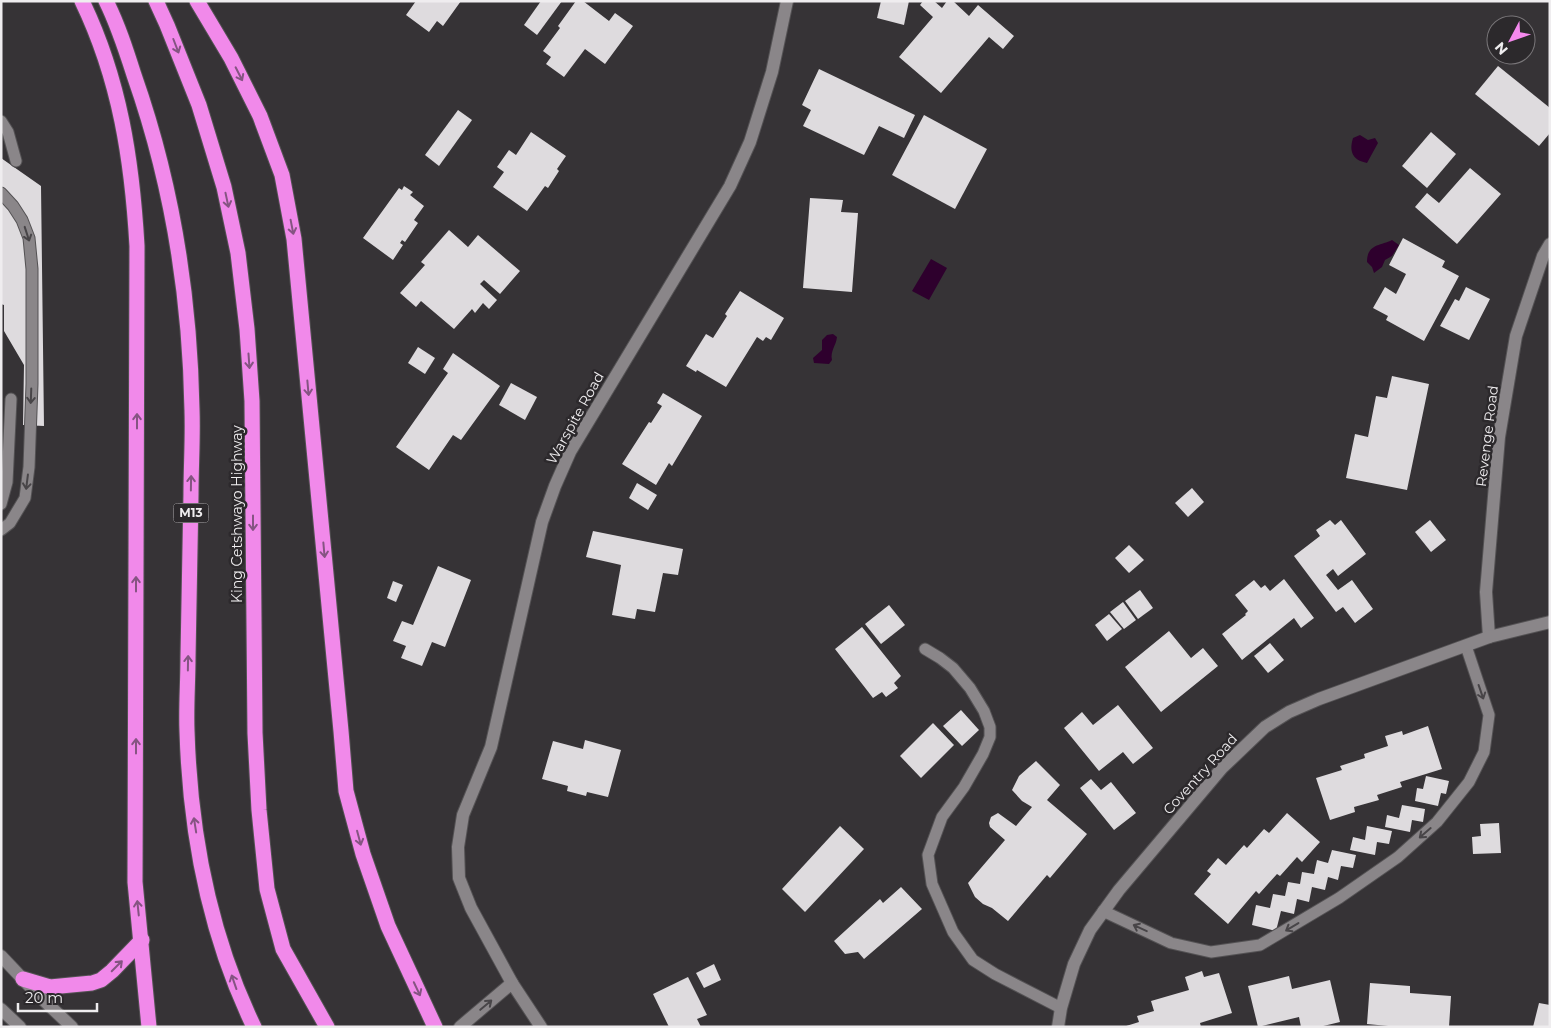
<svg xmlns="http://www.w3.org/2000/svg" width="1551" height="1028" font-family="Montserrat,sans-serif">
	<rect width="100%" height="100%" fill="#363336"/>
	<!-- water -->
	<g fill="#2e002d">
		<path d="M1360,135L1368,140L1375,138L1378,143L1367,163C1352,160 1349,151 1353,138Z"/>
		<path d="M1392,240L1399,245L1392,256L1385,260L1382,267L1374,273L1372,267L1367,262C1367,244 1380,246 1392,240Z"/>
		<path d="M931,259L947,268L929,300L912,291Z"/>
		<path d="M833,334L837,337C836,346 830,351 832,360L829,364L814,363L813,358L822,350V340L827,335Z"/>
	</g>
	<!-- building -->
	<g fill="#dedbde">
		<path d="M416,1H461L443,26L437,21L429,32L406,15Z"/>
		<path d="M541,1H562L537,35L524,25Z"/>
		<path d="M576,1H583L609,21L615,13L633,26L605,64L585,49L564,77L546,64L551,57L543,51L560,28L558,26Z"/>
		<path d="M881,1H909L904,25L877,18Z"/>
		<path d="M923,1H934L942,8L947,1H953L969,16L978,5L1014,36L1003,49L989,37L941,93L899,57L933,17L920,5Z"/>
		<path d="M1498,66L1550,108V133L1539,146L1475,94Z"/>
		<path d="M819,69L915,115L904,138L879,126L864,155L803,126L811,110L802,105Z"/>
		<path d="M458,110L472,120L439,166L425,155Z"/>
		<path d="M924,115L987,149L955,209L892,175Z"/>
		<path d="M531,132L566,156L557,169L559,171L548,188L545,186L527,211L493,187L504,172L497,167L509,150L516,155Z"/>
		<path d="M1431,132L1456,154L1427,188L1402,166Z"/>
		<path d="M1,158L41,186L44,426L23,425L24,365L4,331V305L1,304Z"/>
		<path d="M1470,168L1501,194L1457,244L1415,207L1427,193L1439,203Z"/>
		<path d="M404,186L413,192L410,195L424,206L414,220L418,223L405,242L402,240L400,243L403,245L393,260L363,238L399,188L402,190Z"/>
		<path d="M810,198L843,200L841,212L858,213L852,292L803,288Z"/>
		<path d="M449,230L468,247L478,235L520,271L500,294L484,280L480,284L497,300L489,309L483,303L475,313L472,309L454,329L421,301L416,307L400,293L425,265L421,262Z"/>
		<path d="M1403,238L1445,261L1442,267L1459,276L1424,341L1386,320L1388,316L1373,308L1385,287L1396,294L1406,274L1389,265Z"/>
		<path d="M1466,287L1490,299L1469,340L1440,326L1455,299L1459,301Z"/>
		<path d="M740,291L784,318L771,340L766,337L763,341L757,337L726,387L697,370L696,372L686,366L706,334L713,338L727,316L725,314Z"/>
		<path d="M418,347L435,358L425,374L408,363Z"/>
		<path d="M453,353L500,386L461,440L453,435L429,470L396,447L448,373L443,369Z"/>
		<path d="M1392,376L1429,384L1407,490L1346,478L1355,434L1368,437L1376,396L1387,398Z"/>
		<path d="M511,383L537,397L525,420L499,405Z"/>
		<path d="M663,393L702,416L672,466L669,463L656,485L622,464L649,422L651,423L662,406L657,403Z"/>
		<path d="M637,483L657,495L648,510L629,498Z"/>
		<path d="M1192,488L1204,502L1188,517L1175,503Z"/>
		<path d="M1330,520L1335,525L1341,520L1366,554L1338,576L1333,569L1326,575L1338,590L1352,580L1373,609L1355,623L1343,607L1336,612L1294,556L1320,536L1316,530Z"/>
		<path d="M1430,520L1446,540L1431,552L1415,532Z"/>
		<path d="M593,531L683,549L678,575L663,573L655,612L637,609L635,619L612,615L621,565L586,557Z"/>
		<path d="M1129,545L1144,560L1129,573L1115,558Z"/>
		<path d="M438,566L471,580L445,647L432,642L422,666L401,658L406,646L393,641L402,621L413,625Z"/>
		<path d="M1284,579L1314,618L1301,628L1294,618L1242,660L1222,634L1246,615L1245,614L1248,611L1235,595L1254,580L1261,588L1265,585L1270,591Z"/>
		<path d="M393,581L403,585L396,602L387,598Z"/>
		<path d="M1140,590L1153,608L1138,619L1125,601Z"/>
		<path d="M1123,602L1136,620L1124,629L1110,612Z"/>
		<path d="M889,605L905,625L881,644L865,624Z"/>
		<path d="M1109,614L1122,629L1107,641L1095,625Z"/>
		<path d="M862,627L901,676L894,683L898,688L886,697L882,692L873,698L835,649Z"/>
		<path d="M1169,631L1191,658L1203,648L1218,666L1161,712L1125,667Z"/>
		<path d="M1270,643L1284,660L1268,673L1254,656Z"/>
		<path d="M1118,705L1153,748L1133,764L1123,752L1099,771L1064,728L1082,712L1093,725Z"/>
		<path d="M961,710L979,730L962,746L943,726Z"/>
		<path d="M933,723L954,745L921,778L900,756Z"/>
		<path d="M1428,726L1442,769L1400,782L1402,787L1377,795L1379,800L1354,807L1355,812L1330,820L1316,778L1342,770L1340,766L1365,758L1364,754L1388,746L1385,736L1402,731L1403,735Z"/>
		<path d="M585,740L621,750L608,797L587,792L586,796L567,791L568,786L542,779L553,741L583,749Z"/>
		<path d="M1036,761L1060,785L1047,800L1087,834L1050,878L1047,875L1008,921L992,908L983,904L975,897L968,883L1005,840L990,827L989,823L991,817L998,813L1016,826L1032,807L1022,801L1012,790L1019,776Z"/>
		<path d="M1426,776L1449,781L1446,794L1441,793L1438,806L1415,801L1417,788L1423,789Z"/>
		<path d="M1091,779L1101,790L1111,782L1136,813L1114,830L1080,788Z"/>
		<path d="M1402,805L1425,809L1423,822L1412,820L1410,832L1385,827L1387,815L1399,818Z"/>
		<path d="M1287,813L1320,842L1302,862L1297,857L1280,876L1277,874L1259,894L1256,891L1228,924L1194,894L1211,874L1207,871L1218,858L1226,865L1244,845L1247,848L1264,829L1269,833Z"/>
		<path d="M1499,823L1501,853L1473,854L1472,837L1481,836L1480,824Z"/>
		<path d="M840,826L864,849L805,912L782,889Z"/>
		<path d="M1367,826L1392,831L1389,844L1377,842L1375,855L1350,850L1353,837L1365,840Z"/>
		<path d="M1332,850L1356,855L1353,868L1341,866L1338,880L1328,877L1325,890L1312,887L1309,902L1297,899L1294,914L1281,911L1276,931L1252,925L1256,905L1270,908L1273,894L1285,896L1288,882L1300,884L1302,872L1314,874L1317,860L1328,863Z"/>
		<path d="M901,887L922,909L864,959L858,952L845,954L834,941L880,899L883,903Z"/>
		<path d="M714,964L721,980L704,988L696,973Z"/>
		<path d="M1202,971L1204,977L1219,973L1232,1013L1200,1023L1201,1027H1123L1139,1022L1137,1016L1154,1011L1151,1001L1189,990L1185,977Z"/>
		<path d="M1289,976L1292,989L1330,980L1340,1022L1319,1027H1301L1299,1017L1258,1027L1248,986Z"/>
		<path d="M688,977L707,1015L697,1019L701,1027H669L653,994Z"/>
		<path d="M1370,983L1410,986V993L1451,996L1449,1027H1399L1367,1024Z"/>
		<path d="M1539,1003L1550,1005V1027H1533Z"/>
	</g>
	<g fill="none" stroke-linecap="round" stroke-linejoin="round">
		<defs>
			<g id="service">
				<path d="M1,121L8,132L16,161"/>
				<path d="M1,193L13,206L22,220L29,238L32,269V384L29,467L25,498L10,523L1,530"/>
				<path d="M1,504L7,482L11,399"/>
				<path d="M925,649L940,658L953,668L970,688L984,711L990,727V737L983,754L964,787L942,817L928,855L932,884L953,932L973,960L995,974L1061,1008"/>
				<path d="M1103,911L1171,943L1211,952L1260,945L1339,898L1398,857L1437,822L1469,782L1484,752L1489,715L1466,646"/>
			</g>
			<g id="minor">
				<path d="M1489,637L1486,592L1499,437L1516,336L1543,256L1550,244"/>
				<path d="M1,956L37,994L72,1027"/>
				<path d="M512,983L471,908L459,878L458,847L463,815L491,747L542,522L555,486L570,452L730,186L750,142L772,72L787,1"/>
				<path d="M1,1009L20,1027"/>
				<path d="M1058,1027L1061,1008L1074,964L1090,930L1119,890L1222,768L1265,727L1289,712L1319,699L1489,637L1550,622"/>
			</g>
			<path id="tertiary" d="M460,1027L512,983L541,1027"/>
			<g id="motorway">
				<path d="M82,1C120,80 132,160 137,246L135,882L149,1027"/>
				<path d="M106,1C118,25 126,50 134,75C172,183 190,296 192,410C193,438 191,466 191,494C190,549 189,603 188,657C188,682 186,707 187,731C190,832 210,936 254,1027"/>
				<path d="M156,1L167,25L199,105L224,187L238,253L247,329L252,401L255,733L259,810L267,889L283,949L327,1027"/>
				<path d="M197,1L231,58L260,116L282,175L294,239L341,731L346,791L363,854L388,926L435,1027"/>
				<path d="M23,979L50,987L92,983L101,980L112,971L142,940"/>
			</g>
		</defs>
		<!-- service casing -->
		<use href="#service" stroke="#545254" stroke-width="13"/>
		<!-- minor casing -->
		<use href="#minor" stroke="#545254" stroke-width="14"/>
		<!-- tertiary casing -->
		<use href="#tertiary" stroke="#545254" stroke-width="14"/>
		<!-- motorway casing -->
		<use href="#motorway" stroke="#545254" stroke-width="17"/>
		<!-- service -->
		<use href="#service" stroke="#8a8689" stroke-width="11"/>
		<!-- minor -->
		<use href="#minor" stroke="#8a8689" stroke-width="12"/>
		<!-- tertiary -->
		<use href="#tertiary" stroke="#8a8689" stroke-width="12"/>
		<!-- motorway -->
		<use href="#motorway" stroke="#f189ea" stroke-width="15"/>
	</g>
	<!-- one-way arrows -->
	<defs><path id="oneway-shaft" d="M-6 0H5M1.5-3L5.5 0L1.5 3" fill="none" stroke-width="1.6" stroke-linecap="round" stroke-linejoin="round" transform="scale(1.25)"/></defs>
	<g stroke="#855482">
		<use href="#oneway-shaft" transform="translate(176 46) rotate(69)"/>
		<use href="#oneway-shaft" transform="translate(239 74) rotate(63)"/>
		<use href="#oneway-shaft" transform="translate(227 200) rotate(78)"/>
		<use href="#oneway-shaft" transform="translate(292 227) rotate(79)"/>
		<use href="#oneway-shaft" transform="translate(249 361) rotate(86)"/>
		<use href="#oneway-shaft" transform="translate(308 388) rotate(85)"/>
		<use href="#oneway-shaft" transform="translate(137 421) rotate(-90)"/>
		<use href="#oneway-shaft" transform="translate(191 483) rotate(-89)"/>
		<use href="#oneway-shaft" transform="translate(253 523) rotate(90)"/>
		<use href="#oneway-shaft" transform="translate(324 550) rotate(85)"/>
		<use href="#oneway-shaft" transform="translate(136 584) rotate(-90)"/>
		<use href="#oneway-shaft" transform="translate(188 663) rotate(-89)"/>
		<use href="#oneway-shaft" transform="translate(136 746) rotate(-90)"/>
		<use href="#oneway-shaft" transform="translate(195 825) rotate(-99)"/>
		<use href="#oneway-shaft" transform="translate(359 838) rotate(75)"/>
		<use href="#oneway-shaft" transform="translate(138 908) rotate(-96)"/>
		<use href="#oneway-shaft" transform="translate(117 966) rotate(-45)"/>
		<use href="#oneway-shaft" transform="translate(234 982) rotate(-109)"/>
		<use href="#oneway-shaft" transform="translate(417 989) rotate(65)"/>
	</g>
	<g stroke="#484548">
		<use href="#oneway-shaft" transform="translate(27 234) rotate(72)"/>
		<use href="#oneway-shaft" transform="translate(31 396) rotate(92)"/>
		<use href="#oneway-shaft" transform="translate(27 482) rotate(97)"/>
		<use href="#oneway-shaft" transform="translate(1481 692) rotate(71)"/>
		<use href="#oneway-shaft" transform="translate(1425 833) rotate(139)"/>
		<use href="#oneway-shaft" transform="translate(1292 927) rotate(149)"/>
		<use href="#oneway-shaft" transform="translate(1140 928) rotate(-155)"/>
		<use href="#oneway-shaft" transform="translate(486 1005) rotate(-40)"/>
	</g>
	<g text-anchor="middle" stroke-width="5" stroke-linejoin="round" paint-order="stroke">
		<!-- shield labels -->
		<rect fill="#2c292c" stroke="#b4b2b4" stroke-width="1" x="173.5" y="503.5" width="35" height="19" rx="4"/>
		<g font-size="12" font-weight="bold" fill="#efedef">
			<text x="191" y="517">M13</text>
		</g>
		<!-- street labels -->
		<g font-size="14" fill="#efedef" stroke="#2c292c">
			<text transform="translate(575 418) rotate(-61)" y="5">Warspite Road</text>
			<text transform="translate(1487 436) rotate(-83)" y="5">Revenge Road</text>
			<text transform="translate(237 514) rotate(-90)" y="5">King Cetshwayo Highway</text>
			<text transform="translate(1200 774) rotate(-48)" y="5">Coventry Road</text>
		</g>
	</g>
	<!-- border -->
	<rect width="1551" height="1028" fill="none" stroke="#efedef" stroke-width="5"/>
	<!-- north arrow -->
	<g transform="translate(1511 40) rotate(229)"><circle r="24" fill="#2c292c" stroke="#7a777a"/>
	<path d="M0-4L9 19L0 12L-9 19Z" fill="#f589ee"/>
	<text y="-8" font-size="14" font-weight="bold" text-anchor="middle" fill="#efedef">N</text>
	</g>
	<!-- scale -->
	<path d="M18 1003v8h79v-8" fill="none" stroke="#efedef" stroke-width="2.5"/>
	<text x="25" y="1003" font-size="15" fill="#efedef" stroke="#2c292c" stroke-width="4" paint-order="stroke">20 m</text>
</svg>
